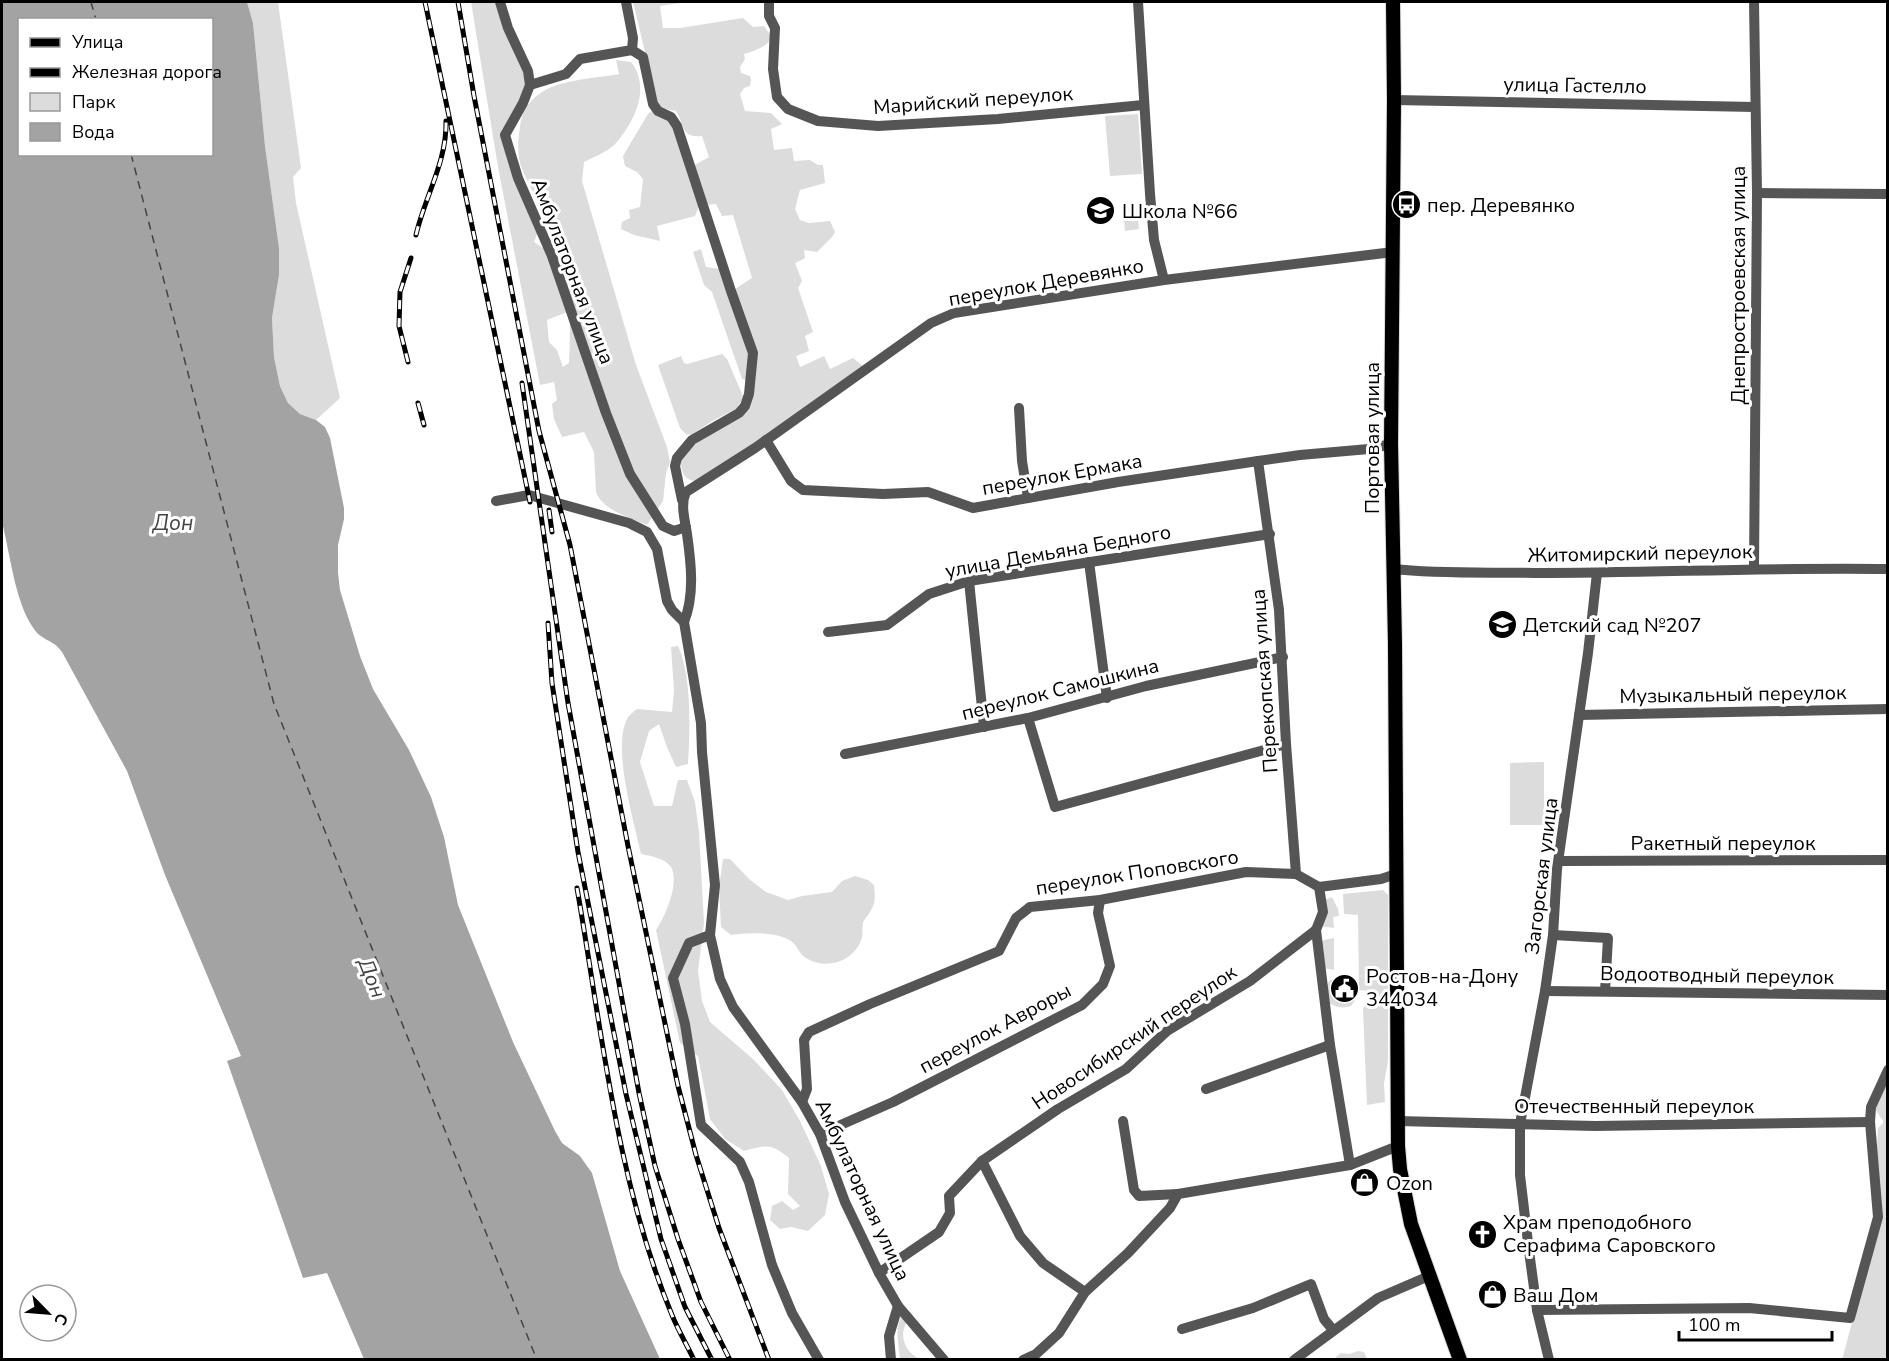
<svg xmlns="http://www.w3.org/2000/svg" width="1889" height="1361" font-family="'Nunito Sans',sans-serif">
	<rect width="100%" height="100%" fill="#fff"/>
	<!-- green -->
	<g fill="#dcdcdc">
		<path d="M247,2H278L301,168L293,177L296,203L340,398L316,420L300,414L288,403L280,386L274,357L272,318L279,275V248L265,146L253,23Z"/>
		<path d="M471,2H500L530,85L505,135L540,227L534,242L546,250L567,312L547,320L549,342L557,350L563,367L569,363C571,319 571,276 554,233C545,209 528,188 520,163C517,152 518,139 520,127C527,78 582,81 619,74L616,60L631,62C651,87 635,121 616,143C609,151 594,157 584,162L582,181L636,365L667,447L670,462L666,473L663,501L647,525C631,518 602,510 596,492L594,452L584,432L562,437L554,419L552,404L557,400L554,382L540,385L498,167Z"/>
		<path d="M633,2H686L660,6L663,28H680L743,18L753,27L764,26L772,37C766,48 754,51 744,54L745,59L740,67L741,73L750,76L751,80L750,86L744,88L740,94L745,111L771,113L782,124L771,129L774,150L792,148L794,161L810,160L818,165H823L825,183L800,190L795,209L800,220L809,223L830,221L835,232L832,237L817,252L804,250L805,258L795,263L802,281L798,288L813,332L805,336L809,351L796,356L800,367L824,356L830,369L853,358L862,365V369L765,437L696,481C683,480 681,471 681,460L692,447L710,432L740,416L754,380L735,289L752,278L733,215L722,216L716,204L706,205L693,166L709,157L702,136C681,138 685,126 676,111L660,108L657,102Z"/>
		<path d="M653,110L669,119L675,128L699,206L695,216L657,226L660,241L634,235L621,229L622,222L630,218L629,210L640,207L643,179L637,172L625,166L623,156L648,114Z"/>
		<path d="M1138,114L1142,174L1110,176L1105,116Z"/>
		<path d="M1137,207L1139,229L1125,231L1123,209Z"/>
		<path d="M701,249L706,267L720,269L749,353L746,380L742,379L712,292L704,285L693,252Z"/>
		<path d="M722,354L727,359L743,396L742,400L736,409L714,420L691,435L686,434L680,428L658,365L681,356L684,363L687,364Z"/>
		<path d="M678,646C692,676 690,730 688,764L676,767L667,747L659,724L649,731L640,762L654,806H672L678,780H687L695,802L699,832L704,923L698,971L702,1001L710,1022L754,1060L782,1090L800,1121L821,1166L829,1194L825,1215L808,1231L791,1227L780,1229L770,1220L772,1206L782,1201L793,1210L800,1206L788,1194L789,1158C771,1143 766,1145 744,1151L725,1139L710,1119L698,1056L680,1043L656,930C665,917 680,883 671,867C665,858 650,856 641,854C634,821 612,749 627,719C629,715 633,712 637,709L672,712L674,691L671,647Z"/>
		<path d="M1544,762V825H1510V763Z"/>
		<path d="M723,859H730L749,879L766,892L788,900L802,896L832,892L842,881L855,876L868,880L874,885C875,896 876,903 870,912C868,916 864,919 863,923C862,928 863,933 862,937C856,961 826,971 806,958C799,954 797,945 791,941C775,931 749,933 731,935L721,927L719,887Z"/>
		<path d="M1383,890L1388,895V1061L1384,1084L1385,1102L1367,1105L1363,1009L1368,998V991L1359,990L1358,915L1344,914L1343,894Z"/>
		<path d="M1332,897L1338,909L1339,916L1333,917L1334,928L1319,926L1322,901Z"/>
		<path d="M1334,938V970L1323,968L1321,942L1324,940Z"/>
		<path d="M1330,980H1334L1335,1000L1352,999L1355,1000L1351,1006C1341,1009 1336,1007 1327,1002L1326,987Z"/>
		<path d="M1887,1080V1352L1885,1359L1842,1360L1880,1218L1876,1164L1878,1128L1883,1123V1121L1875,1109Z"/>
		<path d="M902,1316L907,1322C898,1336 906,1353 920,1359H900C899,1346 894,1328 902,1316Z"/>
		<path d="M1358,1351L1364,1352L1367,1359H1337L1336,1357L1341,1353L1349,1354Z"/>
	</g>
	<!-- water -->
	<path fill="#a3a3a3" fill-rule="evenodd" d="M2,2H247L253,23L265,146L279,248V275L272,318L274,357L280,386L288,403L300,414L316,420L325,427L330,438L344,508V519L338,545V573L340,590L360,656L373,689L409,750L431,797L444,837L458,905L513,1042L555,1131L562,1143L580,1156L592,1173L620,1271L660,1359H364L327,1273L303,1278L227,1061L241,1056L165,875L127,771L62,652C53,639 42,641 34,629C15,603 10,553 2,522ZM20,20H212V154H20Z"/>
	<g fill="none" stroke-linecap="round" stroke-linejoin="round">
		<!-- ferry -->
		<g stroke="#444" stroke-width="1.5" stroke-dasharray="8 6" stroke-linecap="butt">
			<path d="M91,2L96,20"/>
			<path d="M131,154L274,704L537,1360"/>
		</g>
		<defs>
			<path id="major" d="M1393,2L1394,100L1391,444L1395,644L1398,1146L1400,1169L1411,1224L1460,1360"/>
		</defs>
		<!-- major casing -->
		<use href="#major" stroke="#dbdbdb" stroke-width="16"/>
		<!-- minor -->
		<g stroke="#555" stroke-width="10">
			<path d="M500,2L508,28L528,71L530,85L523,103L505,135L518,178L552,256L606,413L630,474L663,526L674,531L686,527"/>
			<path d="M769,2V16L775,28L773,69L777,97L788,109L818,121L878,126L998,119L1143,105"/>
			<path d="M1138,2L1150,194L1154,240L1164,280"/>
			<path d="M1754,2L1757,193L1754,569"/>
			<path d="M632,50L643,57L653,104L658,111L671,117L677,126L731,291L753,353L749,394L745,406L739,413L692,440L677,458L675,466L682,500"/>
			<path d="M530,85L566,74L580,59L632,50L633,38L626,2"/>
			<path d="M1394,100L1755,107"/>
			<path d="M1757,193L1888,194"/>
			<path d="M1019,408L1022,461L1028,498"/>
			<path d="M766,440L791,481L803,490L883,494L928,492L973,508L1118,482L1258,461L1300,455L1369,449L1391,444"/>
			<path d="M1258,461L1279,610L1286,744L1296,874L1319,887"/>
			<path d="M496,501L529,495L629,523L647,532L657,549L667,601L672,610L684,622"/>
			<path d="M1089,562L1107,698"/>
			<path d="M1393,569C1440,574 1487,572 1535,573C1652,573 1770,567 1888,569"/>
			<path d="M969,581L984,727"/>
			<path d="M828,632L887,625L929,594L969,581L1270,534"/>
			<path d="M1579,715L1888,709"/>
			<path d="M1028,718L1055,807L1286,744"/>
			<path d="M845,754L1028,718L1146,686L1283,657"/>
			<path d="M1559,861L1888,860"/>
			<path d="M1319,887L1323,912L1316,930L1330,1045L1350,1165"/>
			<path d="M1319,887L1381,879L1396,874"/>
			<path d="M710,935L689,943L673,978L685,1024L701,1125L740,1162L749,1182L772,1265L792,1313L819,1360"/>
			<path d="M1553,935L1608,938L1605,991"/>
			<path d="M1545,991L1888,995"/>
			<path d="M1206,1089L1330,1045"/>
			<path d="M802,1102L807,1089L804,1040L809,1032L870,1004L999,951L1016,918L1030,907L1100,900L1246,872L1296,874"/>
			<path d="M1123,1121L1134,1190L1139,1196L1178,1194"/>
			<path d="M1398,1121L1595,1126L1870,1122"/>
			<path d="M820,1134L893,1102L1082,1005L1103,984L1110,966L1098,913L1100,900"/>
			<path d="M982,1161L1020,1236L1043,1263L1085,1292"/>
			<path d="M879,1273L939,1232L950,1213L949,1196L982,1161L1058,1109L1126,1069L1167,1031L1250,981L1316,930"/>
			<path d="M1537,1310L1749,1308L1850,1318L1878,1217L1870,1122L1871,1107L1888,1070"/>
			<path d="M1182,1329L1253,1308L1311,1284L1324,1319L1333,1330"/>
			<path d="M891,1360L889,1336L898,1306"/>
			<path d="M944,1360L898,1306L879,1273L845,1202L820,1134L802,1102L733,1007L720,979L710,935L715,885L702,752L701,723L684,622C695,595 691,562 687,534C685,520 680,505 686,492L755,448L931,323L954,313L1164,280L1393,252"/>
			<path d="M1023,1360L1036,1354L1059,1333L1085,1292L1128,1253L1170,1208L1178,1194L1350,1165L1398,1146"/>
			<path d="M1294,1360L1378,1298L1429,1276"/>
			<path d="M1549,1360L1537,1310L1529,1251L1520,1175V1124L1545,991L1553,935L1557,869L1588,653L1597,573"/>
		</g>
		<!-- major -->
		<use href="#major" stroke="#000" stroke-width="14"/>
		<defs>
			<g id="rail">
				<path d="M425,2L530,502"/>
				<path d="M458,2L474,96L539,431L570,545L628,846L678,1086L696,1155L719,1228L769,1360"/>
				<path d="M416,235C425,196 447,162 446,121"/>
				<path d="M408,362L399,326L400,292L411,258"/>
				<path d="M522,383L568,703L639,1093L655,1166L678,1239L701,1302L730,1360"/>
				<path d="M418,403L424,425"/>
				<path d="M549,510L552,532"/>
				<path d="M548,623L552,683L578,852L626,1094L661,1239L685,1307L712,1360"/>
				<path d="M577,888C602,1031 616,1180 672,1315C678,1330 687,1345 694,1360"/>
			</g>
		</defs>
		<!-- rail casing -->
		<use href="#rail" stroke="#000" stroke-width="5"/>
		<!-- rail -->
		<use href="#rail" stroke="#fff" stroke-width="3" stroke-dasharray="9" stroke-linecap="butt"/>
	</g>
	<!-- icons -->
	<defs>
		<symbol id="bus-disc" viewBox="-11 -11 22 22"><circle r="9.5" fill="#000" stroke="#fff"/><path d="M-5-6H5V4H4V6H2V4H-2V6H-4V4H-5ZM-3.5-4V0h7V-4ZM-3.5 1.2v1.5H-2V1.2ZM2 1.2v1.5H3.5V1.2Z" fill="#fff"/></symbol>
		<symbol id="school-disc" viewBox="-11 -11 22 22"><circle r="9.5" fill="#000" stroke="#fff"/><path d="M0-5L7-2L0 1L-7-2ZM-4 1L0 2.5L4 1V4Q0 6-4 4Z" fill="#fff"/></symbol>
		<symbol id="civic-disc" viewBox="-11 -11 22 22"><circle r="9.5" fill="#000" stroke="#fff"/><path d="M-.6-6.5H3V-4.5H.6V-3L4-1V1h2V6H-6V1h2V-1L-.6-3ZM-1.2 2.5V6h2.4V2.5Z" fill="#fff"/></symbol>
		<symbol id="shop-disc" viewBox="-11 -11 22 22"><circle r="9.5" fill="#000" stroke="#fff"/><path d="M-5-2.5h2.3a2.7 3.5 0 0 1 5.4 0H5L5.5 6h-11ZM-1.5-2.5h3a1.5 2.3 0 0 0-3 0Z" fill="#fff"/></symbol>
		<symbol id="church-disc" viewBox="-11 -11 22 22"><circle r="9.5" fill="#000" stroke="#fff"/><path d="M-1.2-6h2.4v3.5h3.3v2.4h-3.3V6h-2.4V-.1h-3.3v-2.4h3.3Z" fill="#fff"/></symbol>
	</defs>
	<g fill-rule="evenodd">
		<use href="#bus-disc" x="1390" y="188" width="33" height="33"/>
		<use href="#school-disc" x="1084" y="194" width="33" height="33"/>
		<use href="#school-disc" x="1486" y="608" width="33" height="33"/>
		<use href="#civic-disc" x="1328" y="972" width="33" height="33"/>
		<use href="#shop-disc" x="1348" y="1166" width="33" height="33"/>
		<use href="#church-disc" x="1466" y="1218" width="33" height="33"/>
		<use href="#shop-disc" x="1476" y="1278" width="33" height="33"/>
	</g>
	<g text-anchor="middle" stroke-width="6" stroke-linejoin="round" paint-order="stroke">
		<!-- street labels -->
		<g font-size="20" fill="#000" stroke="#fff">
			<text transform="translate(1575 85) rotate(1)" y="7">улица Гастелло</text>
			<text transform="translate(973 100) rotate(-4)" y="7">Марийский переулок</text>
			<text transform="translate(573 271) rotate(69)" y="7">Амбулаторная улица</text>
			<text transform="translate(1046 282) rotate(-10)" y="7">переулок Деревянко</text>
			<text transform="translate(1738 285) rotate(-90)" y="7">Днепростроевская улица</text>
			<text transform="translate(1372 438) rotate(-90)" y="7">Портовая улица</text>
			<text transform="translate(1062 474) rotate(-10)" y="7">переулок Ермака</text>
			<text transform="translate(1058 551) rotate(-10)" y="7">улица Демьяна Бедного</text>
			<text transform="translate(1640 553) rotate(-1)" y="7">Житомирский переулок</text>
			<text transform="translate(1264 681) rotate(-94)" y="7">Перекопская улица</text>
			<text transform="translate(1060 689) rotate(-14)" y="7">переулок Самошкина</text>
			<text transform="translate(1733 694) rotate(-1)" y="7">Музыкальный переулок</text>
			<text x="1723" y="850">Ракетный переулок</text>
			<text transform="translate(1137 872) rotate(-9)" y="7">переулок Поповского</text>
			<text transform="translate(1541 876) rotate(-83)" y="7">Загорская улица</text>
			<text transform="translate(1717 975) rotate(1)" y="7">Водоотводный переулок</text>
			<text transform="translate(995 1028) rotate(-28)" y="7">переулок Авроры</text>
			<text transform="translate(1134 1037) rotate(-34)" y="7">Новосибирский переулок</text>
			<text x="1634" y="1113">Отечественный переулок</text>
			<text transform="translate(863 1190) rotate(65)" y="7">Амбулаторная улица</text>
		</g>
		<!-- poi labels -->
		<g font-size="20" fill="#000" stroke="#fff" text-anchor="start">
			<text x="1427" y="212">пер. Деревянко</text>
			<text x="1122" y="218">Школа №66</text>
			<text x="1523" y="632">Детский сад №207</text>
			<text x="1366" y="983">Ростов-на-Дону<tspan x="1366" dy="23">344034</tspan></text>
			<text x="1386" y="1190">Ozon</text>
			<text x="1503" y="1229">Храм преподобного<tspan x="1503" dy="23">Серафима Саровского</tspan></text>
			<text x="1513" y="1302">Ваш Дом</text>
		</g>
		<!-- water labels -->
		<g font-size="21" font-style="italic" fill="#444" stroke="#fff">
			<text x="173" y="530">Дон</text>
			<text transform="translate(372 978) rotate(68)" y="7">Дон</text>
		</g>
	</g>
	<!-- border -->
	<rect width="1889" height="1361" fill="none" stroke="#000000" stroke-width="6"/>
	<!-- legend -->
	<rect x="18" y="18" width="195" height="138" fill="#ffffff" stroke="#999999" stroke-width="1.5"/>
	<rect x="30" y="38" width="30" height="9" fill="#000000" stroke="#999999" stroke-width="1.5"/>
	<text x="72" y="48" font-size="18" fill="#000000">Улица</text>
	<rect x="30" y="68" width="30" height="9" fill="#000000" stroke="#999999" stroke-width="1.5"/>
	<text x="72" y="78" font-size="18" fill="#000000">Железная дорога</text>
	<rect x="30" y="93" width="30" height="18" fill="#dcdcdc" stroke="#999999" stroke-width="1.5"/>
	<text x="72" y="108" font-size="18" fill="#000000">Парк</text>
	<rect x="30" y="123" width="30" height="18" fill="#a3a3a3" stroke="#999999" stroke-width="1.5"/>
	<text x="72" y="138" font-size="18" fill="#000000">Вода</text>
	<!-- north arrow -->
	<g transform="translate(48 1313) rotate(115)"><circle r="28" fill="#ffffff" stroke="#999999" stroke-width="1.5"/>
	<path d="M0-4.5L10 22L0 15L-10 22Z" fill="#000000"/>
	<text y="-9" font-size="16" font-weight="bold" text-anchor="middle" fill="#000000">С</text>
	</g>
	<!-- scale -->
	<path d="M1679 1331v9h153v-9" fill="none" stroke="#000000" stroke-width="3"/>
	<text x="1688" y="1331" font-size="18" fill="#000000" stroke="#ffffff" stroke-width="4.5" paint-order="stroke">100 m</text>
</svg>
